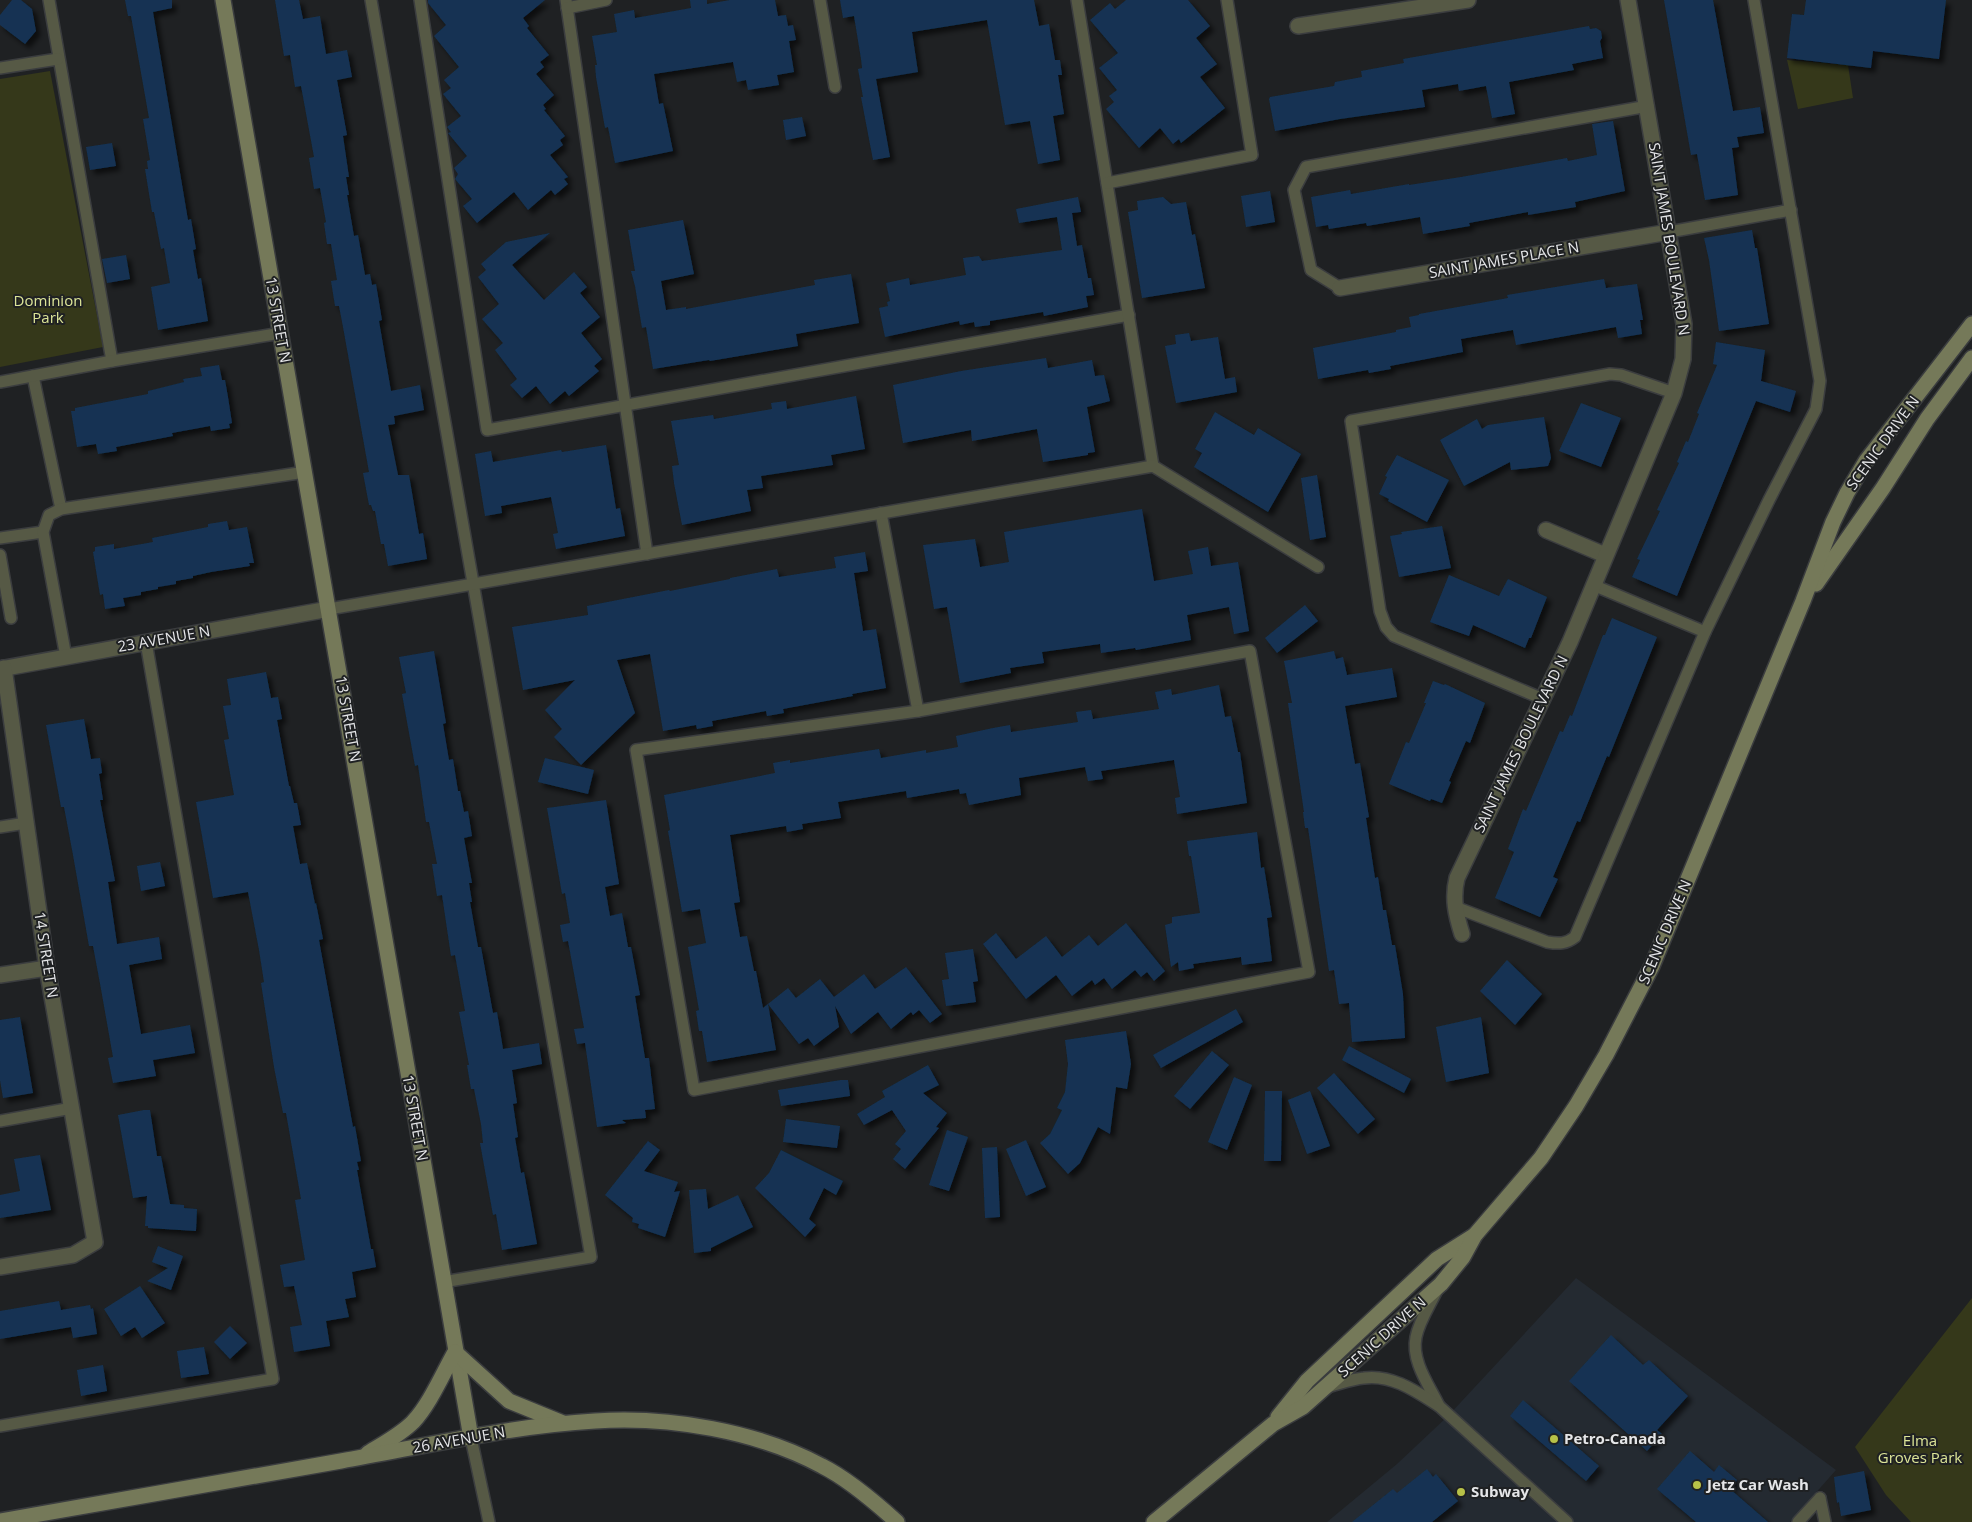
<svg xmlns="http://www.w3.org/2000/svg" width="1972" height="1522" font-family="'Open Sans',sans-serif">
	<defs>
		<filter id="shadow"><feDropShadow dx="4.5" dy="4.5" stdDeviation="2.5" flood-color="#0009"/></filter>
	</defs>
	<rect width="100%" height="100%" fill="#1f2123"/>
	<!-- built -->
	<path fill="#242a31" d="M1576,1278L1836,1470L1790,1522H1327L1397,1464L1448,1416Z"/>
	<!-- green -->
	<g fill="#35381a">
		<path d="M1787,60L1848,65L1853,98L1798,109Z"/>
		<path d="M50,71L103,347L0,367V79Z"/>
		<path d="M1972,1298V1522H1911L1886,1495L1855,1447Z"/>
	</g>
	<!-- building -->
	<g fill="#143353" filter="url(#shadow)">
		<path d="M12,0H21L32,9L36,31L25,44L0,25V15Z"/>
		<path d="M125,0H172V8L153,12L188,220L191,219L196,249L193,250L198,279L201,278L208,321L158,330L151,287L170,283L164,248L161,249L154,212H152L145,169H148L147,161L150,160L143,119L149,118L131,16H128Z"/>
		<path d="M275,0H299L303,19L320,16L326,54L347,50L352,77L337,80L347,135L343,136L349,177H346L349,195H347L354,236L358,235L365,275L370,274L372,285L376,284L382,320L379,321L391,391L420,385L424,410L394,416L395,424L388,425L398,475H409L419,534L423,533L427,559L388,566L384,544H381L375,511H373L371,505H369L363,473L369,472L343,327L339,306H335L331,281L337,280L331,244H327L324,223L326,222L320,188L314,189L309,158L314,157L301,86L295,87L290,55L284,56Z"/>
		<path d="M428,0H545L523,18L529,26L527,28L549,55L540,62L544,67L536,74L554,95L543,105L546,109L544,110L565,136L560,140L563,145L550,155L568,177L564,179L568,184L555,195L551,190L528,210L514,192L477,223L463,206L472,199L455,179L458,174L454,168L467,156L448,133L451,132L447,127L461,116L443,94L451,88L444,80L459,67L434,36L446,25L428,3Z"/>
		<path d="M690,0H707V4L730,0H775L778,16L786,15L788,26L793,25L796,40L789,41L794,72L777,75L779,85L748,90L746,80L737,82L733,62L654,74L659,104L663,103L673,151L615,163L608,127L605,128L596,77L595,65H597L592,36L617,32L614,14L634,10L635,18L691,8Z"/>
		<path d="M840,0H1034L1039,26L1049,24L1055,60H1060L1062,75H1058L1064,114L1053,116L1060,160L1038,164L1030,121L1005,125L987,20L912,32L918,72L876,79L890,157L873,160L861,97H863L858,69L862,68L861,59L854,16L843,18Z"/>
		<path d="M1126,0H1188L1210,26L1196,38L1217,64L1200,77L1225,108L1181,143L1179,139L1173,144L1160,128L1139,148L1106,109L1114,102L1109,96L1117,90L1099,68L1118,53L1090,20L1110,3L1115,9Z"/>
		<path d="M1664,0H1713L1733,111L1760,107L1764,133L1737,137L1739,147L1732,148L1738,195L1705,200L1697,154L1691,155Z"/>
		<path d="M1806,0H1946L1939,59L1873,51L1871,68L1787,58L1792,14L1804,15Z"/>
		<path d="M1589,26L1590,29L1596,28L1601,31L1602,38L1600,41L1603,58L1572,64L1574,70L1509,82L1515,114L1492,118L1486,86L1459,91L1458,84L1422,90L1425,107L1340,119L1275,131L1269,99L1270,97L1334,86L1335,82L1362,77L1361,71L1404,63L1403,59Z"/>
		<path d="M802,117L806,136L786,140L783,120Z"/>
		<path d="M1613,121L1625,191L1575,202L1576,207L1528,215V212L1469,223L1470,226L1423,234L1420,217L1367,226L1366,223L1329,229L1328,225L1316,227L1311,197L1350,190L1351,194L1409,184V185L1461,177L1567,158L1568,161L1597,155L1592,124Z"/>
		<path d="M112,143L116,166L90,170L86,147Z"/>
		<path d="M1270,191L1275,222L1246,227L1241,196Z"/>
		<path d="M1078,197L1081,212L1072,213L1077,246L1082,245L1088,278H1091L1094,295L1086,296L1088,307L1044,316L1043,312L990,321V325L975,327L974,322L960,325L959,321L885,337L879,308L888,306L887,302L890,301L886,283L909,278L910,285L966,275L963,258L979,256L982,261L1062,250L1057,217L1019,223L1016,209Z"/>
		<path d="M1163,197L1171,204L1186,202L1192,235L1195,234L1205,288L1142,298L1128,212L1138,210L1137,201Z"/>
		<path d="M683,220L694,274L661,281L666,310L686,307V309L815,285L814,280L851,274L859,323L796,334L798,346L710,361L709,360L653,369L646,327L642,328L635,286L631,271H635L628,230Z"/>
		<path d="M1752,230L1755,248H1757L1769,324L1719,331L1709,260L1704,238Z"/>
		<path d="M550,233L512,265L544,300L574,272L587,287L580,293L600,317L581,333L602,359L594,366L599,371L569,396L565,391L550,404L536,386L522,398L510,385L517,379L495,350L503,343L482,319L499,304L478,277L486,270L481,264L506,242Z"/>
		<path d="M126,255L130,279L107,283L102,259Z"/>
		<path d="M1604,279L1606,288L1637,284L1643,320H1640L1642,334L1618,338L1616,327L1516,345L1513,330L1461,339L1463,352L1390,366L1391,369L1369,373L1368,370L1318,379L1313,348L1396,332V330L1411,327L1409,317L1419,315V314L1508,298L1507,295Z"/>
		<path d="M1189,333L1191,341L1218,337L1225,379L1235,377L1237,392L1176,403L1165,346L1176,344L1175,335Z"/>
		<path d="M1716,342L1765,350L1761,381L1796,391L1790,412L1756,401L1677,596L1632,577L1640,560L1637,559L1660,511L1657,510L1679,463L1677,462L1686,441L1688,442L1699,414L1697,413L1717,365L1713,364Z"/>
		<path d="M1046,358L1048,368L1092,360L1095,376L1104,375L1110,401L1087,407L1095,452L1088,453V455L1043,462L1037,429L972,441L971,430L903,443L893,385L961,371Z"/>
		<path d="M219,365L222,380H225L228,397L232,423L229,424L230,428L211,431L210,426L172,433L173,436L116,447L117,451L98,454L96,444L77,447L71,411H75V408L148,394V391L184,382L183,379L202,376L200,368Z"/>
		<path d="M856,396L865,449L831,455L833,465L761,476L763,488L747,490L751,511L682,525L674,483L672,466L679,465L671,421L713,415L714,419L772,409L771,403L786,401L787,409Z"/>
		<path d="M1581,403L1621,418L1601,467L1559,451Z"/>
		<path d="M1215,412L1254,435L1258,428L1301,454L1268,512L1194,467L1202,453L1195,449Z"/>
		<path d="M1544,417L1551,458L1548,466L1511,470L1510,462L1464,486L1440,440L1477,419L1482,429L1488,425Z"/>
		<path d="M606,445L616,509L620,508L625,536L556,549L553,534L558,533L551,497L501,506L502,513L485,516L475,454L491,451L493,462L561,450L562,452Z"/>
		<path d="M1397,455L1449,480L1427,522L1388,501L1389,499L1379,494L1387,477L1385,476Z"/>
		<path d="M1317,475L1326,537L1310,540L1301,478Z"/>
		<path d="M1142,509L1154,581L1193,574L1188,551L1208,547L1211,566L1238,562L1249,631L1234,634L1229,607L1187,615L1191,640L1136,650L1135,648L1101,653L1100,644L1042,652L1044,663L1010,668L1011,673L960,683L947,607L934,609L923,545L975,539L980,567L1009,562L1004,532Z"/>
		<path d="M227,521L229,530L247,527L254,563H249L250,566L211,572L193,576V578L176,581V584L158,587V589L141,592V595L123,598L125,606L105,609L103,594L100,595L93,552L95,551V547L114,544V549L153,542L152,538L208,527V524Z"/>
		<path d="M1442,526L1451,568L1399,577L1390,536L1402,534L1401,532Z"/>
		<path d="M865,552L868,571L854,573L863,631L876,629L886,688L852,694L853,696L783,709L784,713L767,716L766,711L712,721L713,726L697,729L696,725L663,731L650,654L617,660L635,713L581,765L554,737L562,729L545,710L575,680L523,690L512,627L588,615L587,606L669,590L670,591L730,579V578L777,569L779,577L836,568L834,557Z"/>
		<path d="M1449,575L1499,596L1508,579L1547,597L1531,638H1529L1525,648L1473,625L1469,636L1430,622Z"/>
		<path d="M1305,605L1318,621L1277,653L1265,638Z"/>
		<path d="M1612,618L1657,637L1609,757L1607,756L1580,822L1577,821L1553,877L1558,879L1540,917L1495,898L1514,852L1508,849L1523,809L1526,811L1560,731L1563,732L1570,715L1572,716L1603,635H1605Z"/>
		<path d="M434,651L446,723L443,724L449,760L453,759L458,791H460L464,812L468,811L472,836L464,838L472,883H469L472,902H470L478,947H481L493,1013L497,1012L503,1049L539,1043L542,1064L512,1070L517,1103L513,1104L518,1137L515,1138L521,1173L524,1172L537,1244L502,1250L496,1214L493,1215L480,1143H483L481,1124L474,1089H471L467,1065H469L459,1012L465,1011L455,955L451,956L442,895L437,896L432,864H437L429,822H426L418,765L415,766L402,694L406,693L399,657Z"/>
		<path d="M1334,651L1336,659L1343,657L1347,675L1392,668L1397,697L1345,706L1355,764L1360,763L1369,817L1366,818L1375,878L1378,877L1383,910H1386L1392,945H1395L1403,994L1405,1038L1352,1042L1349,1003L1339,1004L1334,970L1329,971L1308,828H1305L1303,812H1304L1288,703H1292L1284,661Z"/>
		<path d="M266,672L271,698L278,697L282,719L277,720L289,786H290L294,803H297L301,825L293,826L300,864L307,863L315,904L316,903L323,939L319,940L353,1127L355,1126L361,1161L357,1162L359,1170H357L371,1249H373L376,1267L352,1272L356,1297L345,1299L349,1317L326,1321L330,1346L294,1352L290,1327L302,1325L294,1286L284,1287L280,1265L305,1260L295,1200L301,1199L286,1113H283L274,1067L261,983L264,982L259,950L248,892L213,898L196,802L234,795L224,740L229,739L223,706L231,705L227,679Z"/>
		<path d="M1433,681L1444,685L1445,684L1485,703L1470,743L1466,741L1449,781L1451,782L1442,803L1431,799L1430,801L1389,784L1406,742L1409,743L1426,703H1424Z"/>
		<path d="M1219,685L1225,717L1231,716L1238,752H1240L1247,803L1177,814L1175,798L1180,797L1174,760L1101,771L1103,779L1088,781L1085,767L1019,778L1021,795L969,805L966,793L960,794L959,789L907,798L906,791L838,802L841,818L802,824L803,829L787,832L786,826L730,835L740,902L734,903L740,937L747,936L754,971H756L763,1008L768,1004L776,1050L707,1062L702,1031H699L696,1011L699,1010L688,947L706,943L700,909L682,912L668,831L670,830L664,795L775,773L773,763L790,760V763L879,749L881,758L926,750V753L958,747L956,736L993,728L1010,725L1011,732L1078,722L1076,712L1091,710L1093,719L1159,709L1155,692L1171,689L1172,695Z"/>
		<path d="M84,719L91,759L100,758L102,773L99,774L103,800H100L115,881L108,882L117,944L159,937L162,959L129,965L141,1034L190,1025L195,1053L153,1060L156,1076L113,1083L108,1058L113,1057L101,989L93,946H89L73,855L64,807H61L46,725Z"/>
		<path d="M545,758L594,770L588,794L538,782Z"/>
		<path d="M606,800L619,884L605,887L610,916L622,913L628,947H631L640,995L635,996L645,1058H649L655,1109L645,1110L646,1118L622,1120L626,1123L597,1127L585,1043L577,1044L574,1029L584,1028L568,941L563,942L560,925L570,923L565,893L562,894L547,808Z"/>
		<path d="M1257,832L1261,868L1264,867L1272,917L1267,918L1272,961L1242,965L1241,957L1193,964L1194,968L1179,971L1178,962L1171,967L1165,925L1172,923V917L1200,913L1191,856H1189L1187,841Z"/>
		<path d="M160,862L165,886L141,891L137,866Z"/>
		<path d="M1126,923L1165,971L1154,981L1147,972L1141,977L1135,970L1112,989L1104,978L1095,985L1092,980L1072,996L1056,975L1026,999L983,944L996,933L1016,959L1046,936L1062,957L1089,935L1098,946Z"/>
		<path d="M973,949L978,981L973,982L976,1002L946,1006L942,980L949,979L945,953Z"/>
		<path d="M1507,960L1542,994L1515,1025L1480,991Z"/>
		<path d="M906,967L942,1014L930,1023L919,1010L913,1015L911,1012L891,1029L878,1012L851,1034L835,1006L839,1027L814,1046L808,1038L799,1044L768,1004L788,988L796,998L820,979L834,997L864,974L875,989Z"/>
		<path d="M1236,1009L1243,1022L1161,1068L1153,1055Z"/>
		<path d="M20,1017L33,1093L3,1098L0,1080V1020Z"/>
		<path d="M1481,1017L1489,1073L1446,1082L1436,1027Z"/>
		<path d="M1126,1031L1131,1064L1127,1089L1116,1087L1110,1134L1098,1127L1080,1163L1068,1174L1040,1143L1050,1134L1062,1110L1057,1108L1065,1092L1068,1064L1065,1040Z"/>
		<path d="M1349,1046L1411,1079L1404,1093L1342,1060Z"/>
		<path d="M1212,1051L1229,1065L1190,1109L1174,1096Z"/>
		<path d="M928,1065L939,1085L923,1093L947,1113L936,1127L939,1128L905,1169L893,1159L901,1149L895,1144L906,1131L892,1110L864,1125L857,1114L885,1097L882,1091Z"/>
		<path d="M1334,1073L1375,1119L1358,1134L1317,1088Z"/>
		<path d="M1234,1077L1252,1085L1227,1150L1208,1142Z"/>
		<path d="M841,1080H848L850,1096L781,1106L778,1090Z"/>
		<path d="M1265,1091H1282L1281,1161H1264Z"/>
		<path d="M1310,1091L1330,1146L1307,1154L1288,1100Z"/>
		<path d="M144,1110H150L157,1156H161L170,1204L184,1205V1208L197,1209L196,1231L148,1228V1226H145L147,1196L133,1198L118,1115Z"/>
		<path d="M786,1119L840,1126L837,1148L783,1142Z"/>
		<path d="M947,1130L968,1137L949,1191L929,1185Z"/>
		<path d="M1026,1140L1046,1187L1026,1196L1006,1149Z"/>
		<path d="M648,1141L660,1150L644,1171L678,1182L674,1192L680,1191L665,1237L638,1228L639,1224L632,1222L633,1218L605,1195Z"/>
		<path d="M997,1147L1000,1217L985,1218L982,1148Z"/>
		<path d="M781,1150L843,1181L836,1195L824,1188L809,1219L816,1225L805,1237L755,1188L769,1173Z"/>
		<path d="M40,1155L51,1210L0,1218V1195L20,1191L14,1159Z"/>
		<path d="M706,1189L708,1209L738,1195L753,1227L711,1248V1251L694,1253L689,1190Z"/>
		<path d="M158,1246L183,1256L171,1290L147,1281L168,1268L152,1262Z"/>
		<path d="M140,1286L165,1323L142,1338L135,1327L121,1336L104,1309Z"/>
		<path d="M59,1301L61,1310L90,1305L91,1309L93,1308L97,1334L73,1338L71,1327L0,1339V1311Z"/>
		<path d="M230,1326L247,1343L230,1359L214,1342Z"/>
		<path d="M1611,1335L1643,1365L1649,1360L1688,1396L1657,1430L1662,1434L1647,1451L1569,1381Z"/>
		<path d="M204,1347L209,1374L181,1378L177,1351Z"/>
		<path d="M103,1365L107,1391L81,1396L77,1370Z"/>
		<path d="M1523,1400L1599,1466L1586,1481L1510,1416Z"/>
		<path d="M1690,1451L1714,1472L1719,1465L1737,1480L1730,1489L1768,1522H1696L1657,1489Z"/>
		<path d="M1427,1469L1433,1477L1436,1474L1458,1501L1432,1522H1352L1393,1489L1397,1493Z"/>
		<path d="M1864,1471L1871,1510L1841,1516L1839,1502L1837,1503L1834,1477Z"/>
	</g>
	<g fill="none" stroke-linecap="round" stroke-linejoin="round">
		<defs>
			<g id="lane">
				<path d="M49,0L112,361"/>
				<path d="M371,0L591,1257L443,1282"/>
				<path d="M420,0L487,430L1129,315"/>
				<path d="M566,0L647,554"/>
				<path d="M820,0L835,87"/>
				<path d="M1077,0L1153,466"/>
				<path d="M567,8L606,0"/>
				<path d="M0,68L58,59"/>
				<path d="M1107,183L1252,155L1227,0"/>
				<path d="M1669,232L1791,210"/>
				<path d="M1340,288L1311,270L1294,190L1306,167L1648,106"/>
				<path d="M33,376L61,509"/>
				<path d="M0,382L112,361L281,333"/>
				<path d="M881,513L918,711"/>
				<path d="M0,538L43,532"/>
				<path d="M0,555L11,618"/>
				<path d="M1593,585L1705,632"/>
				<path d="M329,609L1153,466L1318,567"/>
				<path d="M1250,651L1309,972L694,1090L636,750L918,711Z"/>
				<path d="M66,657L43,532L49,515L61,509L305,472"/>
				<path d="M1543,699L1394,636L1386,627L1380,611L1351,421L1610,374L1621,375L1674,393"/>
				<path d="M0,827L26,823"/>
				<path d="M1455,907L1547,942C1559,944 1566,944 1575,937L1705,632L1769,500L1816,409L1820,381L1754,0"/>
				<path d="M0,1121L72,1108"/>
				<path d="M1437,1290C1430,1305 1419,1321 1416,1337C1411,1361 1429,1385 1439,1406"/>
				<path d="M1327,1387C1339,1384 1352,1379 1364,1378C1392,1374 1417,1392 1439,1406L1567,1522"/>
				<path d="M0,1426L273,1379L146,642"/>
				<path d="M471,1438L489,1522"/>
				<path d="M1820,1498L1825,1522"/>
				<path d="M1798,1522L1820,1498"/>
			</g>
			<g id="street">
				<path d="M1298,26L1468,0"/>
				<path d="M1340,288L1669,232"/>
				<path d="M1546,530L1605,555"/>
				<path d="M0,669L329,609"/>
				<path d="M1462,934C1456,915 1452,898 1457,878L1570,642L1674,393L1683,359L1684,324L1628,0"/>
				<path d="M0,975L47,968"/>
				<path d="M0,1267L73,1255L95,1242L47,968L4,668"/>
			</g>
			<g id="secondary">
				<path d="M223,0L471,1438"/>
				<path d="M1816,584L1883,488L1927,419L1972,358"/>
				<path d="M455,1352L509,1401L563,1423"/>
				<path d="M1278,1417L1307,1381L1437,1259L1475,1235"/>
				<path d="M368,1453C384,1443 400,1435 413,1422C430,1404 443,1373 455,1352"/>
				<path d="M0,1521C114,1501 227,1481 341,1461C425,1446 510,1426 595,1421C669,1416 757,1431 822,1466C848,1479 876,1503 897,1522"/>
				<path d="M1154,1522L1273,1424L1303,1407L1441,1284L1463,1257L1475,1235L1541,1158L1576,1106L1606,1055L1652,966L1803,601L1833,522L1847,493L1866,461L1972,324"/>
			</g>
		</defs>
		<!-- lane casing -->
		<use href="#lane" stroke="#3b3d3f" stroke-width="14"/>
		<!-- street casing -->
		<use href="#street" stroke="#3b3d3f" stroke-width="18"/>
		<!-- secondary casing -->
		<use href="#secondary" stroke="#3b3d3f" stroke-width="18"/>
		<!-- lane -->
		<use href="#lane" stroke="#565945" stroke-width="11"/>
		<!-- street -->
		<use href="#street" stroke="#565945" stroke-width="15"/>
		<!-- secondary -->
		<use href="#secondary" stroke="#757959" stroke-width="15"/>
	</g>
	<!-- markers -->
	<g fill="#b7c148" stroke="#1f2123" stroke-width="2">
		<circle cx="1554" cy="1439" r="5"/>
		<circle cx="1697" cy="1485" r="5"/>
		<circle cx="1461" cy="1492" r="5"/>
	</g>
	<g text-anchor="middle" stroke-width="4" stroke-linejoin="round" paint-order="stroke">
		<!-- street labels -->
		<g font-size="15" fill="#e5e6e8" stroke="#1f2123">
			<text transform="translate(1669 239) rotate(81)" y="5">SAINT JAMES BOULEVARD N</text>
			<text transform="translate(1504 260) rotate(-10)" y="5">SAINT JAMES PLACE N</text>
			<text transform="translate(278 320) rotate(80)" y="5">13 STREET N</text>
			<text transform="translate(1883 443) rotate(-54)" y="5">SCENIC DRIVE N</text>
			<text transform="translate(164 639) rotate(-10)" y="5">23 AVENUE N</text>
			<text transform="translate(348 719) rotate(80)" y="5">13 STREET N</text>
			<text transform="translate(1521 744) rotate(-64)" y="5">SAINT JAMES BOULEVARD N</text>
			<text transform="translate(1665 932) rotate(-67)" y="5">SCENIC DRIVE N</text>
			<text transform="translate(46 955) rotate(81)" y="5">14 STREET N</text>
			<text transform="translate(415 1118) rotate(80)" y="5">13 STREET N</text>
			<text transform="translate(1382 1337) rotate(-42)" y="5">SCENIC DRIVE N</text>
			<text transform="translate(459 1440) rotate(-10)" y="5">26 AVENUE N</text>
		</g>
		<!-- park labels -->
		<g font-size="15" fill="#dce497" stroke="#1f2123">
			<text x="48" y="306">Dominion<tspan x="48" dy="17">Park</tspan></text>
			<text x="1920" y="1446">Elma<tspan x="1920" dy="17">Groves Park</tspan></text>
		</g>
		<!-- poi labels -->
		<g font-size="15" font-weight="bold" fill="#e5e6e8" stroke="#1f2123" text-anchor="start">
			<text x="1564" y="1444">Petro-Canada</text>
			<text x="1707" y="1490">Jetz Car Wash</text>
			<text x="1471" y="1497">Subway</text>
		</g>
	</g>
</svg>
